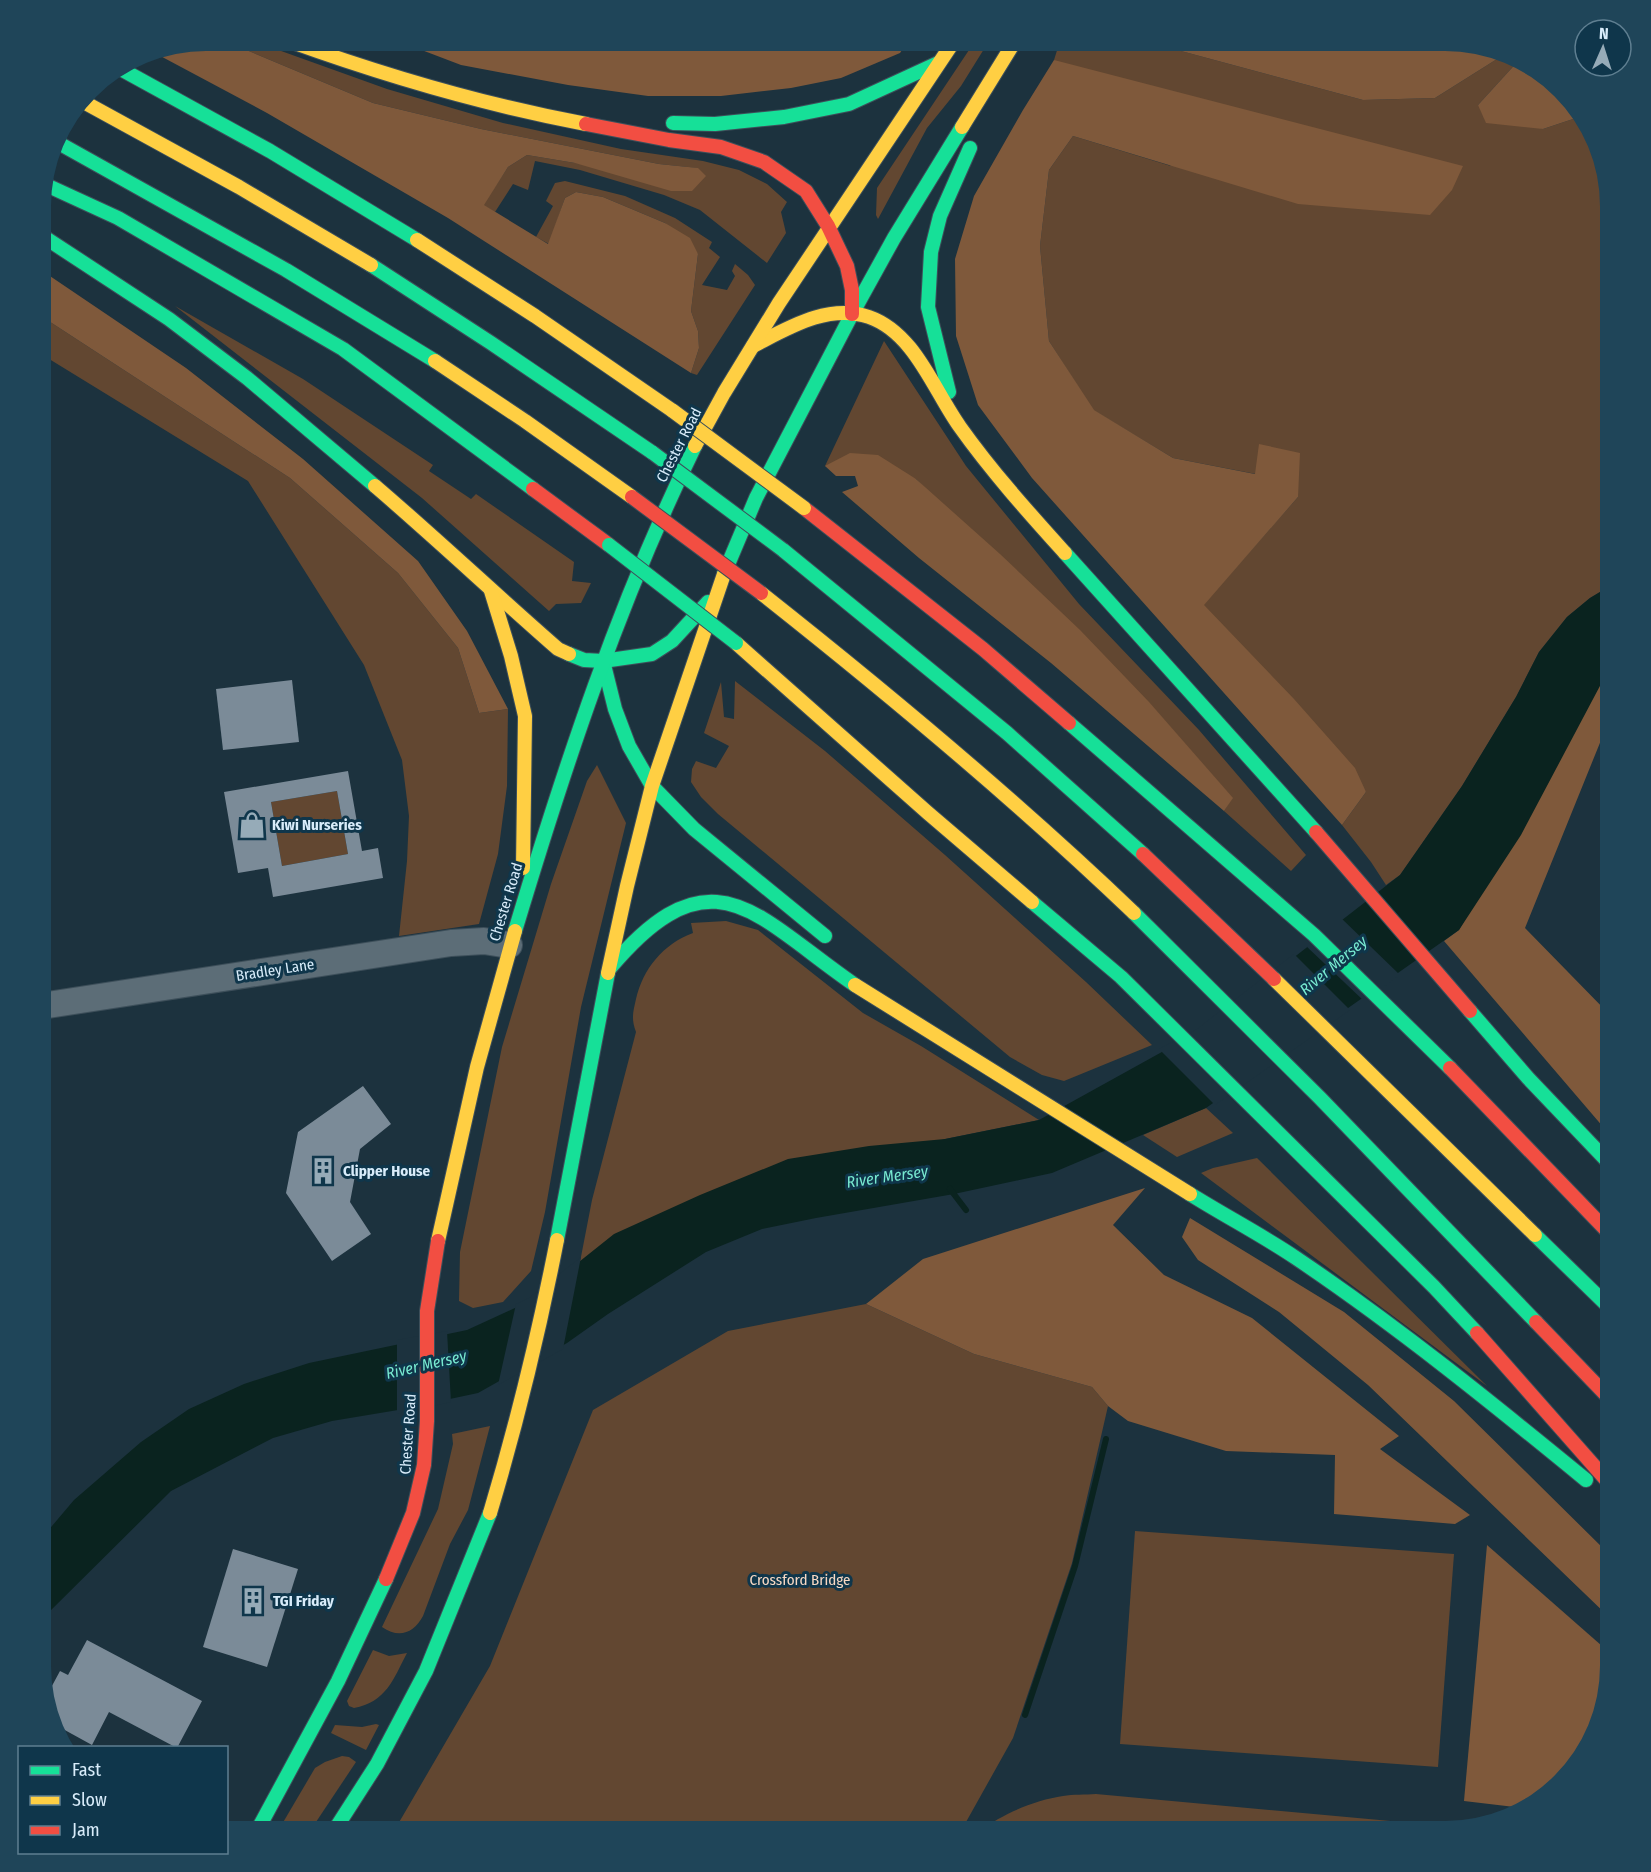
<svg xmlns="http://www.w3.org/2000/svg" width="1651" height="1872" font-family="'Fira Sans Condensed',sans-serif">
	<rect width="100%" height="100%" fill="#1c323e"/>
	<!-- green -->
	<g fill="#624731">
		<path d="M225,41H253L387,89L503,123L621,149L703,161L739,170L767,184L787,202L781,212L786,233L767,263L700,210L664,195L580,170L535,161L528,190L513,184L495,212L483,205L508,167L527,155L575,163L697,168L659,164L481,129L373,103Z"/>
		<path d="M975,41H989L961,86L927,128L878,219L876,215L877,188Z"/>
		<path d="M1060,41H1144L1363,100L1435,98L1505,54L1520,59L1478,105L1543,129L1582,116L1602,152L1610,206V586L1590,598L1567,617L1539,652L1516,697L1462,786L1400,875L1386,885L1371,862L1342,825L1366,792L1203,605L1298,497L1256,474L1173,458L1093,410L1049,341L1040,246L1049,170L1073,136L1171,166L1054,60Z"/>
		<path d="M565,181L625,196L675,218L712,242L709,248L720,257L702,285L727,290L735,276L732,271L735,264L748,275L755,285L697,375L691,373L699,348L698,331L691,311L698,254L665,223L603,197L576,192L565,198L549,244L536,237L553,206L546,201L555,183Z"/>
		<path d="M175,306L303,379L433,465L429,471L471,499L476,494L574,562L572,581L591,583L581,603L556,604L549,611L422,498Z"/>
		<path d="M41,316L290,478L398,573L458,648L479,713L508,709L507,786L498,854L479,924L399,936L407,861L409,816L402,760L364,665L248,481L41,354Z"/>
		<path d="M884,341L966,466L1079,604L1199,730L1306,855L1291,871L1224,811L1232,798L916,479L825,466Z"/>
		<path d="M735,681L825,751L945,855L1086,982L1152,1045L1064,1081L1042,1075L1010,1057L718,814L701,797L691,782L692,769L696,761L716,768L729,746L704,733L721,682L724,717L734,719Z"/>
		<path d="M597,765L626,823L581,1007L545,1212L531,1271L503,1302L473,1308L459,1301L460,1252L502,1047L551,884L587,781Z"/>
		<path d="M337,791L348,854L282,866L271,802Z"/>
		<path d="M726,921L758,930L863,1013L921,1046L1039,1120L945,1139L580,1262L592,1200L636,1032C631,1019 633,1012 636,999C643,969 663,944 693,933L691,923Z"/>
		<path d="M1206,1108L1233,1133L1177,1157L1143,1135Z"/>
		<path d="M1257,1158L1487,1386L1201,1173L1213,1168Z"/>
		<path d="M866,1304L974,1354L1092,1387L1108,1406L1072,1563L1013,1738L961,1831H394L490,1666L593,1410L728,1331Z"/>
		<path d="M490,1426L468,1510L450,1544L423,1616C414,1633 399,1639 382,1627L438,1509L453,1444L452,1434Z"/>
		<path d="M1135,1531L1454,1554L1438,1767L1120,1744Z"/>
		<path d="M373,1650L389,1656L407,1653C393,1680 386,1702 354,1708L349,1706L347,1701Z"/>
		<path d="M376,1724L379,1725L366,1750L331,1733L335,1725L362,1727Z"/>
		<path d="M342,1756L349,1757L356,1762L310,1831H278L315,1768L325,1762Z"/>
		<path d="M1096,1794L1467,1828L1445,1831H980C1002,1814 1035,1800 1063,1796C1073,1794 1085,1795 1096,1794Z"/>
	</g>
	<!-- forest -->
	<g fill="#7f593b">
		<path d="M206,41H225L373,103L481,129L659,164L698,168L706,176L692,191H671L575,163L527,155L508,167L484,205L548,244L565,198L576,192L603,197L665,223L690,238L698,254L691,311L698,331L699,348L691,373L448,218L267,113L151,51Z"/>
		<path d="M398,41H908L900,53L841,78L791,88L721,96H648L568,85L461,65Z"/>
		<path d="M1144,41H1456L1505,54L1435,98L1363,100Z"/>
		<path d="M1520,59L1577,105L1582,116L1543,129L1486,123L1478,105Z"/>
		<path d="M1054,60L1463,166L1452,190L1430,215L1298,204L1073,136L1049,170L1040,246L1049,341L1094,410L1173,458L1255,474L1259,444L1300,453L1298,497L1204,605L1294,699L1355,768L1366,792L1342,825L1032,478L978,405L956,336L955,259L974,196L1023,110Z"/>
		<path d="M41,270L186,368L303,459L418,561L467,631L508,709L479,713L458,648L398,573L290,478L41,316Z"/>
		<path d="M850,453L878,455L916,479L1000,554L1080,630L1149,702L1233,798L1224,811L1051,663L919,558L842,492L858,486L855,476H836L825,466Z"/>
		<path d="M1610,667V718L1525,928L1610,1015V1135L1444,941L1459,930Z"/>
		<path d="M1145,1188L1113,1225L1164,1275L1252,1318L1399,1436L1380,1449L1470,1515L1455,1524L1334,1514L1335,1455L1226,1451L1128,1421L1108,1406L1092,1387L974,1354L866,1304L923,1259Z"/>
		<path d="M1190,1218L1344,1312L1454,1401L1610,1555V1618L1368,1385L1279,1312L1198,1260L1182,1237Z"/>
		<path d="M1487,1545L1610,1653V1666L1593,1740L1556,1785L1523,1808L1464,1801Z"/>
	</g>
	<!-- water -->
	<path fill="#0a231f" d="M1610,586V667L1521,835L1459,930L1206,1108L1052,1173L954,1194L816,1218L762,1229L706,1252L608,1314L567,1343L478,1393L398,1410L332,1421L273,1438L171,1491L41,1620V1539L74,1500L141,1442L189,1409L244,1384L309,1363L467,1330L530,1301L614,1234L700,1195L788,1159L869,1146L945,1139L1039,1120L1198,1032L1400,875L1462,786L1516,697L1539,652L1567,617L1590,598Z"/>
	<!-- pier -->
	<g fill="#1c323e">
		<path d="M1340,917L1400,975L1364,1001L1305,945Z"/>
		<path d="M1294,954L1350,1010L1215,1105L1159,1049L1197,1029Z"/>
		<path d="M581,1257L563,1349L498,1385L516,1304L529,1298Z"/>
		<path d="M447,1331L451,1402L397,1414V1340Z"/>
	</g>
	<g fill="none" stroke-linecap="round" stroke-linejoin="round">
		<!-- stream -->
		<g stroke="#0a231f" stroke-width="6">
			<path d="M950,1189L966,1210"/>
			<path d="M1025,1715L1075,1566L1106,1439"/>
		</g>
	</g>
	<!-- building -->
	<g fill="#7b8b98" fill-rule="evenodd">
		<path d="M292,680L299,742L223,750L216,689Z"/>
		<path d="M348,771L362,851L378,848L383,878L273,897L268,868L238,873L224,792ZM337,791L348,854L282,866L271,802Z"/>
		<path d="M363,1086L391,1124L360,1149L350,1202L371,1234L332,1261L286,1193L298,1132Z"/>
		<path d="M233,1549L298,1569L267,1667L203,1647Z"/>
		<path d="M87,1640L202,1701L177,1748L109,1712L92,1745L52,1723L48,1712L52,1704L46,1701V1697L60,1671L68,1675Z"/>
	</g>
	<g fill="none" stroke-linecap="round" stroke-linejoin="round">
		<defs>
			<path id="street" d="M41,1006L451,943L484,941L509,945"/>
			<g id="fast">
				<path d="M119,68L270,151L417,240"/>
				<path d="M673,123L715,124L784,117L849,104L938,63"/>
				<path d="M55,141L286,270L435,361"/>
				<path d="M44,184L118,218L343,349L533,489"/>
				<path d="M41,235L169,319L247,378L375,486"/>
				<path d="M371,265L491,343L653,453"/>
				<path d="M949,392L928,307L931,252L940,216L970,148"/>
				<path d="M783,550L1007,733L1143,854"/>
				<path d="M1065,553L1316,832"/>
				<path d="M724,574L756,498L852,314L894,238L962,127"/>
				<path d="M569,654L584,660L603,661L652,654L672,641L708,602"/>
				<path d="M603,661L615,709L629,746L652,786L694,829L825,936"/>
				<path d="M1069,723L1314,935L1450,1068"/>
				<path d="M1032,902L1121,977L1434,1287L1477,1333"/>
				<path d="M1134,913L1320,1098L1536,1322"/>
				<path d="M515,931C565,765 619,601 695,446"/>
				<path d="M610,968C713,846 756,917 855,985"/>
				<path d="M1470,1011L1528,1078L1610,1164"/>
				<path d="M1190,1194C1225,1216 1262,1235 1296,1258C1397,1326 1492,1403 1586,1480"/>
				<path d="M1535,1235L1610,1308"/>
				<path d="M557,1240L608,973"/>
				<path d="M257,1831L338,1681L386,1579"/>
				<path d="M334,1831L377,1764L426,1671L490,1513"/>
			</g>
			<g id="slow">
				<path d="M289,41C386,76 485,105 586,124"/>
				<path d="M82,101L239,187L371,265"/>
				<path d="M962,127L1015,41"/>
				<path d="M417,240L535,316L673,411"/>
				<path d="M753,346C788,328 828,303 869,317C915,333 934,391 960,427C992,472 1029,513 1065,553"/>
				<path d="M435,361L525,421L632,497"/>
				<path d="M695,446L724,393L779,303L954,41"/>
				<path d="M375,486C437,539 496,595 558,649L569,654"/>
				<path d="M491,591L511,656L525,716L523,868"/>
				<path d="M761,593C890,695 1016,800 1134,913"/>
				<path d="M736,643L928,813L1032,902"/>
				<path d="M608,973L627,886L652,786L724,574"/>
				<path d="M1274,979L1535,1235"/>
				<path d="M855,985L1190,1194"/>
				<path d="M438,1241L477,1067L515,931"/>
				<path d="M490,1513C517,1423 539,1332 557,1240"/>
			</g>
			<g id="jam">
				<path d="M586,124L669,140L721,147L764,162L806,191L828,226L847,266L852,290V314"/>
				<path d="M533,489L609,545"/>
				<path d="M804,508L983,649L1069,723"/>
				<path d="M1316,832L1470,1011"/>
				<path d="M1143,854L1274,979"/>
				<path d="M1450,1068L1610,1234"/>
				<path d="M1536,1322L1610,1399"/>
				<path d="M1477,1333L1610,1484"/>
				<path d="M386,1579L413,1513L424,1465L427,1421V1311L438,1241"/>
			</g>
		</defs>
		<!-- street casing -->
		<use href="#street" stroke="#3d4f5a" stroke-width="28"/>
		<!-- fast casing -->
		<use href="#fast" stroke="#3d4f5a" stroke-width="16"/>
		<!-- slow casing -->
		<use href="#slow" stroke="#3d4f5a" stroke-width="16"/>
		<!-- jam casing -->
		<use href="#jam" stroke="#3d4f5a" stroke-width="16"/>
		<!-- street -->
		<use href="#street" stroke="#5c6d77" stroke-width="26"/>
		<!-- fast -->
		<use href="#fast" stroke="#16e098" stroke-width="14"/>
		<!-- slow -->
		<use href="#slow" stroke="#ffcf43" stroke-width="14"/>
		<!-- jam -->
		<use href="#jam" stroke="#f24e42" stroke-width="14"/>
		<defs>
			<g id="fast-bridge">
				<path d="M653,453L783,550"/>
				<path d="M609,545L736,643"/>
			</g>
			<path id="slow-bridge" d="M673,411L804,508"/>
			<path id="jam-bridge" d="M632,497L761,593"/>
		</defs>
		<!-- fast-bridge casing -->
		<use href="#fast-bridge" stroke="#3d4f5a" stroke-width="16" stroke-linecap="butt"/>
		<!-- slow-bridge casing -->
		<use href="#slow-bridge" stroke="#3d4f5a" stroke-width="16" stroke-linecap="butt"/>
		<!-- jam-bridge casing -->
		<use href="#jam-bridge" stroke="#3d4f5a" stroke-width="16" stroke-linecap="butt"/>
		<!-- fast-bridge -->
		<use href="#fast-bridge" stroke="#16e098" stroke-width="14"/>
		<!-- slow-bridge -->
		<use href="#slow-bridge" stroke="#ffcf43" stroke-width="14"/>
		<!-- jam-bridge -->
		<use href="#jam-bridge" stroke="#f24e42" stroke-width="14"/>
	</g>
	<!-- icons -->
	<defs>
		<symbol id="shop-bare" viewBox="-9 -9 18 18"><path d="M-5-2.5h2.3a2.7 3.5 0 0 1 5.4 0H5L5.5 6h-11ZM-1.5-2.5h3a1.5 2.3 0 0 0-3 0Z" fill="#96abb8" stroke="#0f364b" stroke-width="2.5" paint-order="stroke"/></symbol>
		<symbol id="building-bare" viewBox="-9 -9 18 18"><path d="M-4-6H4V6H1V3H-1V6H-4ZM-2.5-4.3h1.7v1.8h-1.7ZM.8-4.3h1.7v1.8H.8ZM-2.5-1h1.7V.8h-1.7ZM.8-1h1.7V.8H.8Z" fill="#96abb8" stroke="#0f364b" stroke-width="2.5" paint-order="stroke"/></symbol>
	</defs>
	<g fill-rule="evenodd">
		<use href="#shop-bare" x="233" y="806" width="38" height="38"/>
		<use href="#building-bare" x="304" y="1152" width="38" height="38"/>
		<use href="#building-bare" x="234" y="1582" width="38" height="38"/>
	</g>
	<g text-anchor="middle" stroke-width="6" stroke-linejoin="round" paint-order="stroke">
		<!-- street labels -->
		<g font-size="15" fill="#d8ecfa" stroke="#0f364b">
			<text transform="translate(679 445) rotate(-63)" y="5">Chester Road</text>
			<text transform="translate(506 902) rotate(-73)" y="5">Chester Road</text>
			<text transform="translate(275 970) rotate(-9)" y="5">Bradley Lane</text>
			<text transform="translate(408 1434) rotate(-86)" y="5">Chester Road</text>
		</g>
		<!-- poi labels -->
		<g font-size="15" font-weight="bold" fill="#d8ecfa" stroke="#0f364b" text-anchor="start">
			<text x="272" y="830">Kiwi Nurseries</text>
			<text x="343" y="1176">Clipper House</text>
			<text x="273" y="1606">TGI Friday</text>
		</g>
		<!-- park labels -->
		<g font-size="15" fill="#f8d9c4" stroke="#0f364b">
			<text x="800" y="1585">Crossford Bridge</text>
		</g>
		<!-- water labels -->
		<g font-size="16" font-style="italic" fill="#78ead1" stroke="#0f364b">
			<text transform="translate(1333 965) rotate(-40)" y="6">River Mersey</text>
			<text transform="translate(887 1176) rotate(-8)" y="6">River Mersey</text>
			<text transform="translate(426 1364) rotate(-13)" y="6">River Mersey</text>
		</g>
	</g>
	<!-- crop -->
	<path d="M0 0H1651V1872H0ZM206 51H1445A155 155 0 0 1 1600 206V1666A155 155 0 0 1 1445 1821H206A155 155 0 0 1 51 1666V206A155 155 0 0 1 206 51Z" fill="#1f4559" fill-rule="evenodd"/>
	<!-- legend -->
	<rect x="18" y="1746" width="210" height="108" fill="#0f364b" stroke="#5f7f91" stroke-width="1.5"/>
	<rect x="30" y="1766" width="30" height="9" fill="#16e098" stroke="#5f7f91" stroke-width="1.5"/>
	<text x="72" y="1776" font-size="18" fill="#d8ecfa">Fast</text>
	<rect x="30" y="1796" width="30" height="9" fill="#ffcf43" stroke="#5f7f91" stroke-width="1.5"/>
	<text x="72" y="1806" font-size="18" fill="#d8ecfa">Slow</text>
	<rect x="30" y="1826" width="30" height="9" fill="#f24e42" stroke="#5f7f91" stroke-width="1.5"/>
	<text x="72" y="1836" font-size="18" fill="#d8ecfa">Jam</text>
	<!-- north arrow -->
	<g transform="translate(1603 48) rotate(3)"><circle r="28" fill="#0f364b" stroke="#5f7f91" stroke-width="1.5"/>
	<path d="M0-4.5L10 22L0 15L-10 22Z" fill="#96abb8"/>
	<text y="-9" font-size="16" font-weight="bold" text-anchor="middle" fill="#d8ecfa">N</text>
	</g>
</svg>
